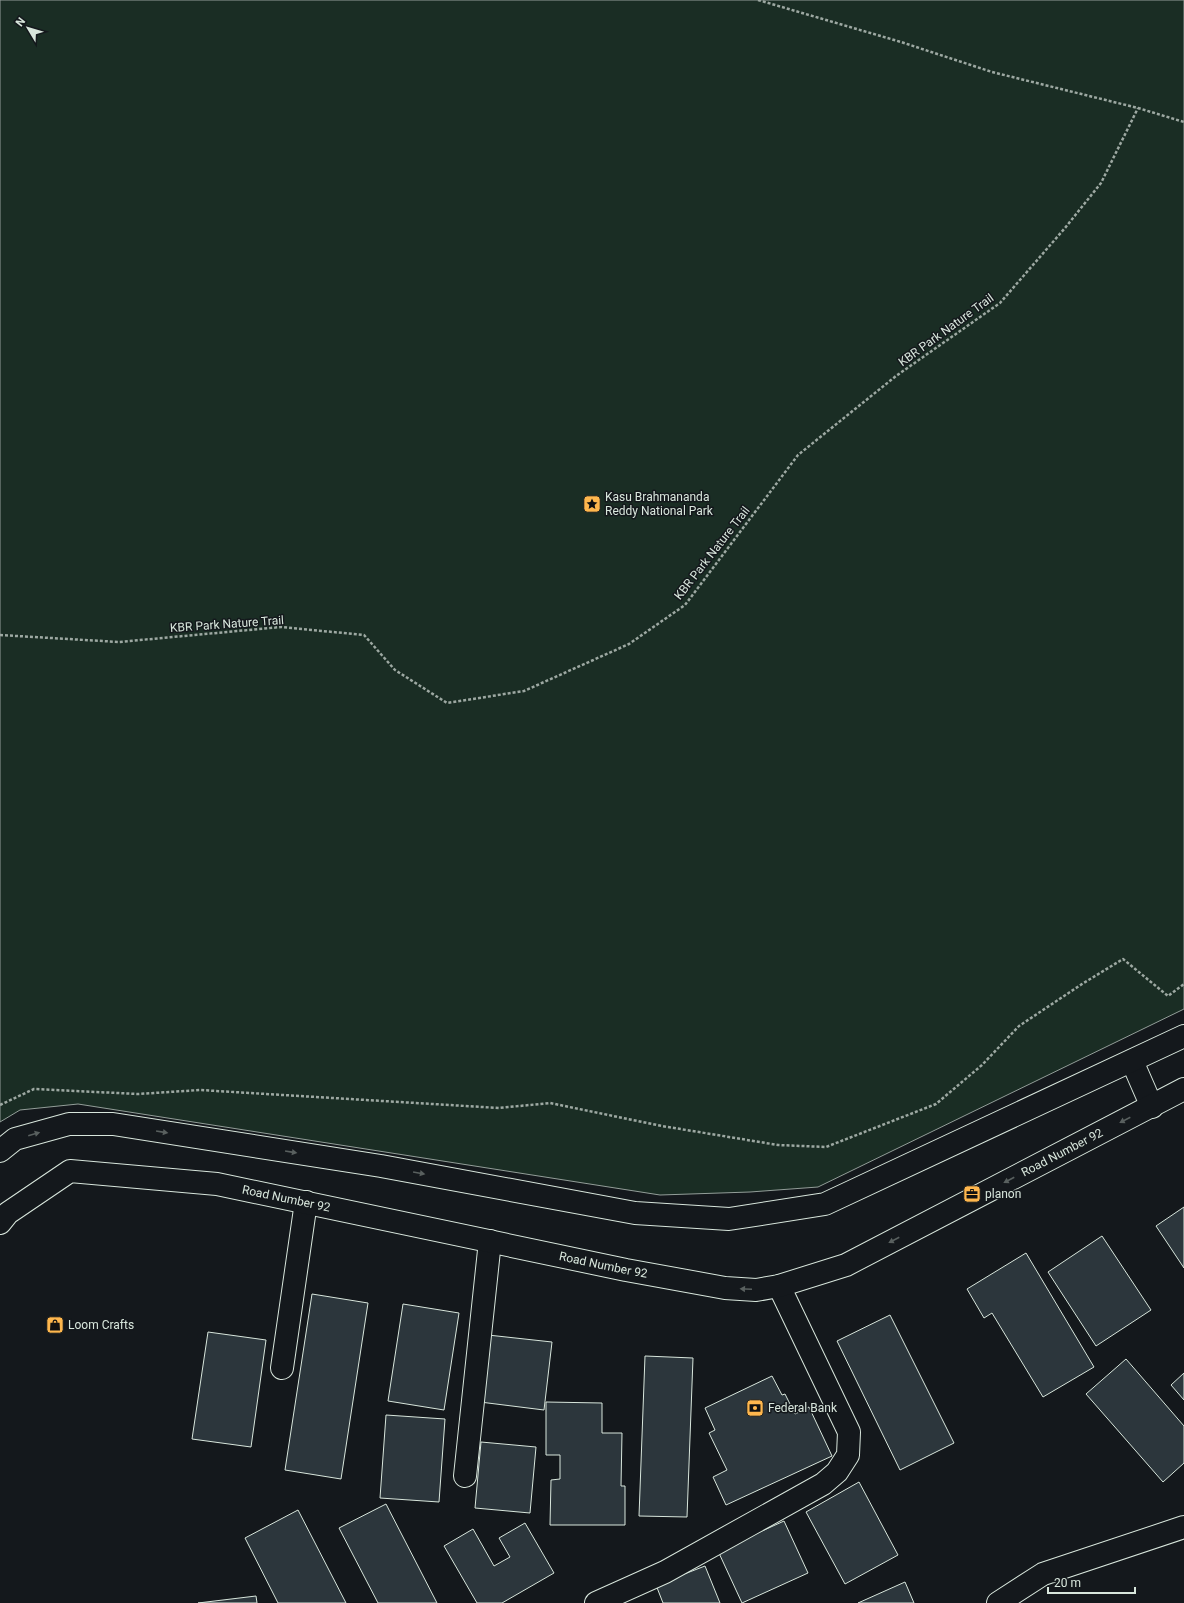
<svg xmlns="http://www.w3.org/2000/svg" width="1184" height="1603" font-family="Roboto,sans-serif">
	<rect width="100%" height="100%" fill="#14181c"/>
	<!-- green -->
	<path fill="#1a2d24" stroke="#939e99" d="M0,0H1184V1009L818,1187L750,1192L660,1195L78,1104L20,1110L0,1122Z"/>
	<!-- building -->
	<g fill="#2c363c" stroke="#d8e6dc">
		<path d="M1184,1207V1268L1156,1226Z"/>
		<path d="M1102,1236L1151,1310L1096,1346L1048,1272Z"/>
		<path d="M1026,1253L1094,1367L1043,1397L992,1313L984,1318L967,1289Z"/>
		<path d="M312,1294L368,1303L341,1479L285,1470Z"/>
		<path d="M403,1304L459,1313L444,1410L388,1401Z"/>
		<path d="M890,1315L954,1443L900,1470L837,1341Z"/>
		<path d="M208,1332L266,1340L251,1447L192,1439Z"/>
		<path d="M488,1335L552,1342L544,1410L480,1402Z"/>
		<path d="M645,1356L693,1358L687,1517L639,1516Z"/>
		<path d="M1126,1359L1184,1426V1463L1163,1482L1086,1394Z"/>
		<path d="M1184,1373V1400L1171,1385Z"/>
		<path d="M772,1376L782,1395L785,1394L795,1414L809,1407L832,1456L726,1505L713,1477L727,1470L709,1433L715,1430L705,1408Z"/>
		<path d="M546,1402L602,1403V1433H622L621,1486H625V1525H550L551,1480L560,1479V1455H546Z"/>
		<path d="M386,1415L445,1419L439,1502L380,1498Z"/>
		<path d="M481,1442L536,1447L530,1513L475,1508Z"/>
		<path d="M859,1482L898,1555L845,1584L806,1512Z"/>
		<path d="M386,1504L437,1603H378L339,1528Z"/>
		<path d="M298,1510L346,1603H278L245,1538Z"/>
		<path d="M784,1521L808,1573L742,1603L718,1551Z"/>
		<path d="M525,1523L554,1573L502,1603H477L444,1546L473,1529L494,1566L510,1557L499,1538Z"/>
		<path d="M705,1566L720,1603H663L656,1585Z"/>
		<path d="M905,1582L914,1603H858Z"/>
		<path d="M256,1596L257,1603H198Z"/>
	</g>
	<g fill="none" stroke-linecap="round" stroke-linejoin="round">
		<defs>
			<g id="minor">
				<path d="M282,1368L306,1202"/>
				<path d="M465,1476L490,1241"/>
				<path d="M596,1603L665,1572L823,1484L837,1472L848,1455L849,1432L779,1286"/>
				<path d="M998,1603L1043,1574L1184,1527"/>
			</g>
			<g id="major">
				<path d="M1132,1061L1152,1107"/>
				<path d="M0,1151L15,1139L69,1124H113L381,1166L635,1213L729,1219L825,1204L1184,1036"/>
				<path id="s1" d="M0,1223L8,1213L70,1171L217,1184L626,1270L725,1288L756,1290L779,1286L846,1265L1184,1089"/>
			</g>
		</defs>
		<!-- minor casing -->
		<use href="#minor" stroke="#d8e6dc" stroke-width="24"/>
		<!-- major casing -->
		<use href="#major" stroke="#d8e6dc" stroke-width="24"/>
		<!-- path -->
		<g stroke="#9da8a2" stroke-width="2.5" stroke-dasharray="3 2" stroke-linecap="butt">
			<path d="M758,0L901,42L992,72L1138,108L1184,122"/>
			<path d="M0,635L119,642L281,627L364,635L395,670L447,703L524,691L629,644L685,605L798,455L896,376L1000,303L1065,228L1101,183L1138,108"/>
			<path d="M0,1105L34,1089L138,1094L200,1090L499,1108L550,1103L662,1126L778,1145L826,1147L936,1104L982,1065L1019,1026L1082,984L1123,959L1168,996L1184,984"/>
		</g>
		<!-- minor -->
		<use href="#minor" stroke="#14181c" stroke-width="22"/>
		<!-- major -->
		<use href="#major" stroke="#14181c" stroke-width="22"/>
	</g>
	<!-- one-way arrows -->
	<defs><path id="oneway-solid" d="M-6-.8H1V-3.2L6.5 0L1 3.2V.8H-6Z"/></defs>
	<g fill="#59605f">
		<use href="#oneway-solid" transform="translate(1125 1120) rotate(153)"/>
		<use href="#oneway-solid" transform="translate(162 1132) rotate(9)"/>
		<use href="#oneway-solid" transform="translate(34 1134) rotate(-16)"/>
		<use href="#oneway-solid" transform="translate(291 1152) rotate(9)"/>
		<use href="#oneway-solid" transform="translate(419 1173) rotate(10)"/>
		<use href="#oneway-solid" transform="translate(1009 1180) rotate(152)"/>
		<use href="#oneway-solid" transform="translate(894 1240) rotate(152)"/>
		<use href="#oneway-solid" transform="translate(746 1289) rotate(-177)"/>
	</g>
	<!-- icons -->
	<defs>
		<symbol id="sight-square" viewBox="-11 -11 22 22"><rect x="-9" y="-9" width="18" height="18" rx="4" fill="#ffb74d" stroke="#14181c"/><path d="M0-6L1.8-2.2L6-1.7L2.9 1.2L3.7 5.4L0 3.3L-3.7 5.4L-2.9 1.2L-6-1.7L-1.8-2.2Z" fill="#111"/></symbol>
		<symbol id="office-square" viewBox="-11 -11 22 22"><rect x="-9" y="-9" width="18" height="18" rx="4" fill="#ffb74d" stroke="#14181c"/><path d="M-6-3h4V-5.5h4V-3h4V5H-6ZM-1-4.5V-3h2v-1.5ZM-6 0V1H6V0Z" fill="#111"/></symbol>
		<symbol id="shop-square" viewBox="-11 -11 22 22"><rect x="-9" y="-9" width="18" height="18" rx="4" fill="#ffb74d" stroke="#14181c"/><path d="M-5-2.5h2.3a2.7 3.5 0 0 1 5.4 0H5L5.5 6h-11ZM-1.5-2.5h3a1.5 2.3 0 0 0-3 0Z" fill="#111"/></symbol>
		<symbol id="bank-square" viewBox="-11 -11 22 22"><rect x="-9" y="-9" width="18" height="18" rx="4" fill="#ffb74d" stroke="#14181c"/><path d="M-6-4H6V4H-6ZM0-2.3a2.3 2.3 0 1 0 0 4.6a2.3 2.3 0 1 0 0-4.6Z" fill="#111"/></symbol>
	</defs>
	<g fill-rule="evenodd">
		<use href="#sight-square" x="582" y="494" width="20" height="20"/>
		<use href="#office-square" x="962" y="1184" width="20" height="20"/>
		<use href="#shop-square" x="45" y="1315" width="20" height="20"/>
		<use href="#bank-square" x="745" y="1398" width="20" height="20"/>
	</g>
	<g text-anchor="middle" stroke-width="3" stroke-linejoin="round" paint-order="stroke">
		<!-- street labels -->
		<g font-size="12" fill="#d8e6dc" stroke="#14181c">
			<text transform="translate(946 330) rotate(-36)" y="4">KBR Park Nature Trail</text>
			<text transform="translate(712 553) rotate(-52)" y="4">KBR Park Nature Trail</text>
			<text transform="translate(227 624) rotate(-4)" y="4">KBR Park Nature Trail</text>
			<text dy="4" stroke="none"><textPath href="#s1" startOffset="1122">Road Number 92</textPath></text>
			<text dy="4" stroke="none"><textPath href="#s1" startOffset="306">Road Number 92</textPath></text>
			<text dy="4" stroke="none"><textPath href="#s1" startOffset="630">Road Number 92</textPath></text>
		</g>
		<!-- poi labels -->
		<g font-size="12" fill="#d8e6dc" stroke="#14181c" text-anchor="start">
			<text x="605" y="501">Kasu Brahmananda<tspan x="605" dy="14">Reddy National Park</tspan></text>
			<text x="985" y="1198">planon</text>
			<text x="68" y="1329">Loom Crafts</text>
			<text x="768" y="1412">Federal Bank</text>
		</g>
	</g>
	<!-- north arrow -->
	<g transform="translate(28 28) rotate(308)" stroke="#14181c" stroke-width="3" paint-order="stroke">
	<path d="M0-3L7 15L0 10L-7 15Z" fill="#d8e6dc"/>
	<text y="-6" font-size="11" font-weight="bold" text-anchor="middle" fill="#d8e6dc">N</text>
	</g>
	<!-- scale -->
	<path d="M1048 1587v6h87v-6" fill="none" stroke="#d8e6dc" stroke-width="2"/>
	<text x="1054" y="1587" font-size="12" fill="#d8e6dc" stroke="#14181c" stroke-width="3" paint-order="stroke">20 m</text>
</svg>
